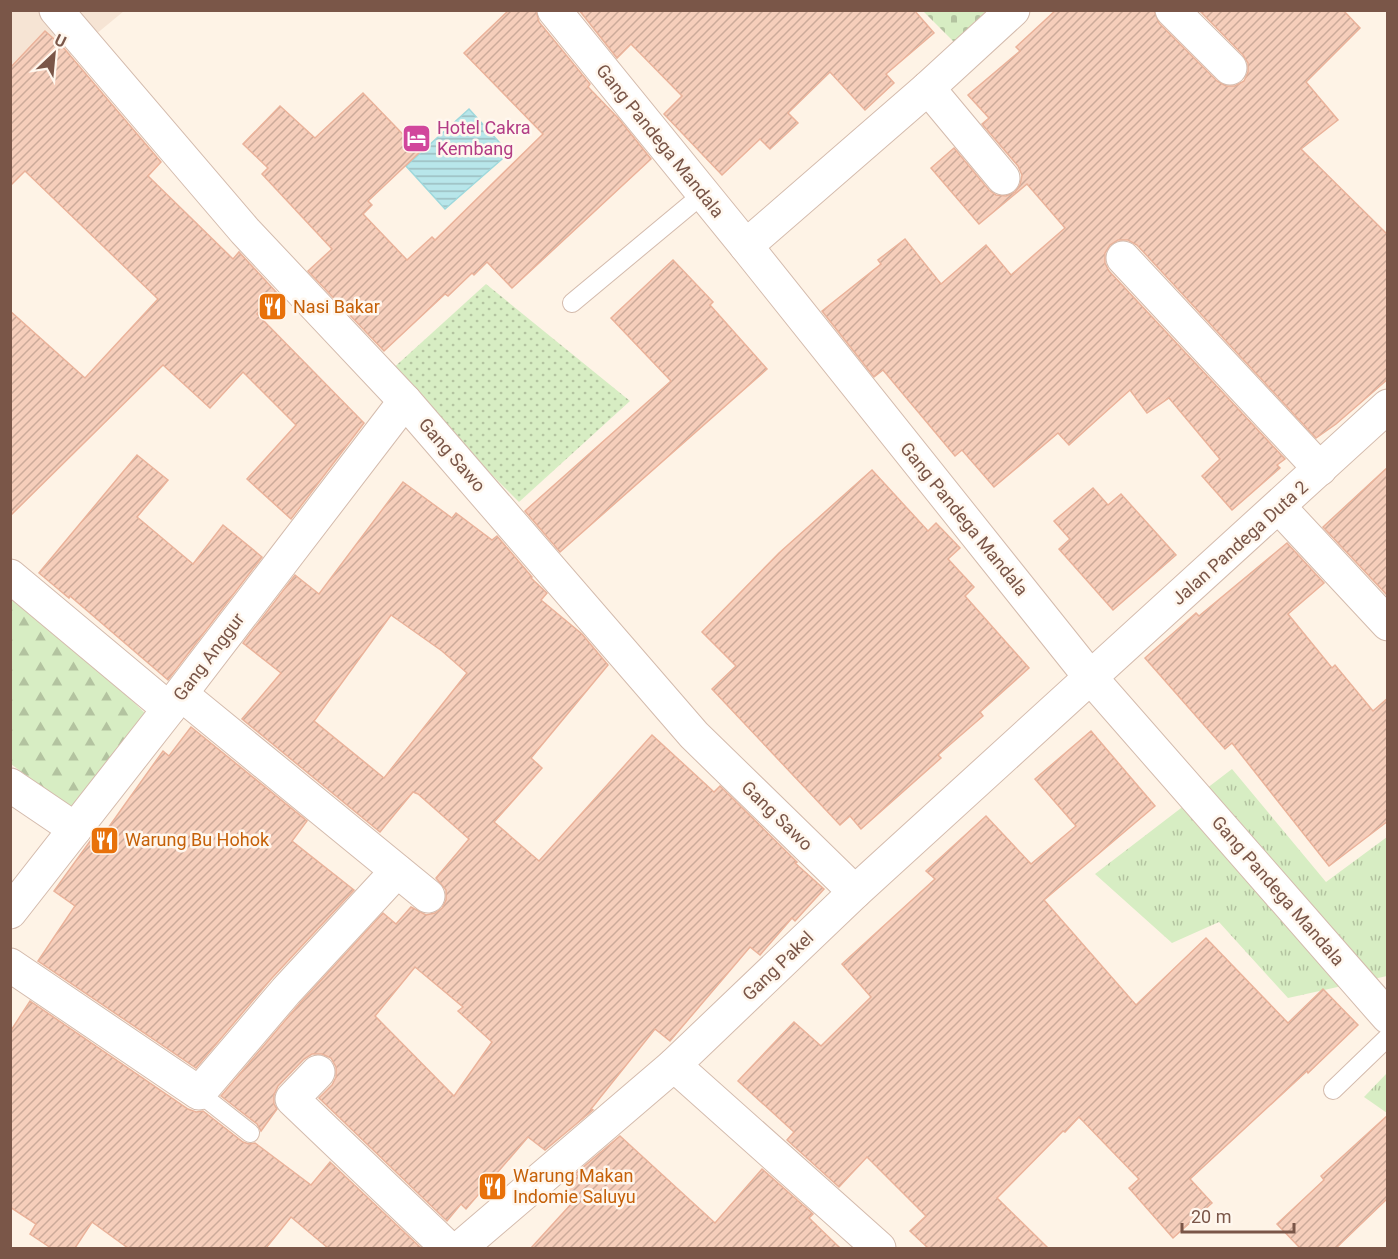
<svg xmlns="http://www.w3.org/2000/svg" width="1398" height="1259" font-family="Roboto,sans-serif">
	<defs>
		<pattern id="grass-tufts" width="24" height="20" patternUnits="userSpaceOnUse" patternTransform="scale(1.5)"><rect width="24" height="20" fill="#d7edc3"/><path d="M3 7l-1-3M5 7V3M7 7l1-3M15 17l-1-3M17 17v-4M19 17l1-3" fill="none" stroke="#b3c3a0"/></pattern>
		<pattern id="forest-firs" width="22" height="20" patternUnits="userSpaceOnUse" patternTransform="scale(1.5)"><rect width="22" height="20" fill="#d7edc3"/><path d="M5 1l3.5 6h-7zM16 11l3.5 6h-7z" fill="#b3c3a0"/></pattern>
		<pattern id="cemetery-stones" width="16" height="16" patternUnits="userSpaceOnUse" patternTransform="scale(1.5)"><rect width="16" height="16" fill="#d7edc3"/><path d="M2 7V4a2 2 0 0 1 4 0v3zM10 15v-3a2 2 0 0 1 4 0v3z" fill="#b3c3a0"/></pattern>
		<pattern id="park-dots" width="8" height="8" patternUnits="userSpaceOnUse" patternTransform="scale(1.5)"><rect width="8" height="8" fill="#d7edc3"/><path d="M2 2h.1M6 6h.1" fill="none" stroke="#b3c3a0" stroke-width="1.8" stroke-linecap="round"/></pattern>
		<pattern id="water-rules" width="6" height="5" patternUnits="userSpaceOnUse" patternTransform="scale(1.5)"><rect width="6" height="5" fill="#b8e6ea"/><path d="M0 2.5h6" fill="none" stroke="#9bbdc0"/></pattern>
		<pattern id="building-hatch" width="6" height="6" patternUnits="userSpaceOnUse" patternTransform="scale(1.5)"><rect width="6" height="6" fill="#f6cebb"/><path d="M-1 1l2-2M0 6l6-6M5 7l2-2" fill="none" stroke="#ccaa9a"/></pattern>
	</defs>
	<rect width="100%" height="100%" fill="#fef3e6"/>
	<!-- residential -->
	<path fill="#f6e4d4" d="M11,11H124L11,104Z"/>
	<!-- grass -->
	<g fill="url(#grass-tufts)">
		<path d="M1232,769L1326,882L1387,837V976L1288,998L1219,922L1172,943L1095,874Z"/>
		<path d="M1387,1073V1113L1364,1097Z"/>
	</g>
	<!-- forest -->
	<path fill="url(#forest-firs)" d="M10,583L147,715L72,810L11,764Z"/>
	<!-- cemetery -->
	<path fill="url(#cemetery-stones)" d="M923,11H986L954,42Z"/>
	<!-- park -->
	<path fill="url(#park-dots)" d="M486,284L630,401L519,502L389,372Z"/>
	<!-- water -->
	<path fill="url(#water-rules)" stroke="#9ed8dc" stroke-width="1.5" d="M469,109L509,153L445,209L406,166Z"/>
	<!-- building -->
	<g fill="url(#building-hatch)" stroke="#eab29a" stroke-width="1.5" fill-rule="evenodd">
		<path d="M509,10H536L539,22L590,84L588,87L619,119L651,159L512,288L487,262L474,275L472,273L448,296L445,294L384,351L308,271L332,249L262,174L268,168L243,144L280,106L315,138L363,93L420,152L368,201L372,205L363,214L407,260L432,237L435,240L543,134L464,53Z"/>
		<path d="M579,10H914L934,33L886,74L894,83L865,110L830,72L788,113L798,123L770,149L760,139L722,175L664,114L682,96L631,44L617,58Z"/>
		<path d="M1056,10H1154L1159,23L1217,81L1226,86H1235L1244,81L1248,72V63L1243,55L1199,10H1343L1360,28L1306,82L1338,120L1301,149L1388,235V379L1336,424L1316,438L1137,245L1128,240H1118L1110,245L1105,253V263L1109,271L1285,459L1277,465L1280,468L1232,510L1202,476L1220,459L1169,398L1147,413L1130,390L1069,445L1058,433L994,487L962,450L955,456L883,370L874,377L822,311L881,264L878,260L905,239L941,284L986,245L1011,275L1065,228L1027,184L979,224L931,168L954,148L989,190L996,195L1006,196L1015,192L1020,185L1022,175L1018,166L982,124L989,118L968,95L1020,51L1016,47Z"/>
		<path d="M45,31L62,46L161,162L148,176L233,259L239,252L277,293L257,314L364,423L291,519L247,479L296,425L243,372L210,408L163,365L10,516V311L85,378L158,299L25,171L10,186V68Z"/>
		<path d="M673,260L713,302L710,305L767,369L560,552L525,511L671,381L611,318Z"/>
		<path d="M137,455L168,480L137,517L193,564L223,525L262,557L168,680L70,596L69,598L39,573Z"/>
		<path d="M1388,467V596L1323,527Z"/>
		<path d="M872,470L928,531L936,523L960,548L948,559L974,587L965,596L1029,668L980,712L983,716L938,755L941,758L861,829L850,816L840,825L712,689L736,666L702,632L779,553Z"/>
		<path d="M403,482L452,518L456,513L492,540L497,536L532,577L531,578L547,593L541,600L582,634L608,665L531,758L542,768L494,822L539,861L652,735L714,792L720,786L797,862L795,863L824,889L795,921L792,918L760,955L750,947L670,1041L655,1029L591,1109L593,1110L545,1150L528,1137L466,1209L461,1204L447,1221L319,1098L332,1085L336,1077V1067L331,1058L322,1054H312L304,1059L278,1086L274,1095V1104L277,1109L261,1131L257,1124L221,1096L300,1003L383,913L396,924L411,907L426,915L435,913L442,908L446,900V890L436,878L469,839L418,794L413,792L380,832L242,719L281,673L243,643L295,575L319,594ZM391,615L442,651L467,673L384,778L314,721ZM415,967L463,1007L458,1011L492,1042L454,1096L375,1016Z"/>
		<path d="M1093,488L1108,505L1121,494L1176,555L1113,610L1059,549L1070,539L1054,521Z"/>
		<path d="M1287,543L1324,583L1288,614L1332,668L1335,665L1373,711L1388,698V821L1329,866L1232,743L1225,749L1145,658L1196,613L1199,616Z"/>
		<path d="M191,727L307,821L292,841L354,890L272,978L196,1068L38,961L75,906L54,891L96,833L101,838L163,751L169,756Z"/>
		<path d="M1091,731L1155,806L1044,900L1136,1005L1206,938L1288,1023L1323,989L1358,1025L1308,1073L1307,1071L1190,1179L1212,1203L1173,1238L1129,1188L1139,1179L1079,1117L1065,1132L1063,1131L997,1198L1048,1248H928L910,1231L926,1216L867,1157L839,1187L787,1140L794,1132L738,1081L794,1022L821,1046L871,997L842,964L935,879L926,871L986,816L1031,864L1076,826L1035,779Z"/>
		<path d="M30,1001L188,1109L196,1112L203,1111L243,1142L249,1144L255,1143L311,1185L330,1162L421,1248H328L291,1217L266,1248H128L92,1222L75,1248H51L30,1234L36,1224L10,1207V1032Z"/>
		<path d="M1388,1115V1198L1336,1248H1300L1277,1224L1324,1180L1321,1176Z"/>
		<path d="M620,1136L715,1223L762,1169L813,1214L809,1218L840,1248H531L573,1202L563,1193L578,1176L575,1174Z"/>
	</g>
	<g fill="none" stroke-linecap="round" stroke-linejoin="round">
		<defs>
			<g id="service">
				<path d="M572,303L703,194"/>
				<path d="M1333,1090L1388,1037"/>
				<path d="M199,1093L250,1133"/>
			</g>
			<g id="minor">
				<path d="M56,10L245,231L405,401L694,735L855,892"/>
				<path d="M554,10L746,246L1091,678L1388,1017"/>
				<path d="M1172,10L1230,68"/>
				<path d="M928,88L1003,178"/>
				<path d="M746,246L928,88L1013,10"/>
				<path d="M1123,258L1320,469"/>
				<path d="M1279,507L1388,624"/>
				<path d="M10,576L169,709"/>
				<path d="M181,694L428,896"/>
				<path d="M10,785L75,829"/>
				<path d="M10,912L169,709L405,401"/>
				<path d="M10,965L199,1093L286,991L397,871"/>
				<path d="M674,1065L879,1248"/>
				<path d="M318,1072L292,1099L448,1248"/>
				<path d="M460,1248L674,1065L855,892L1388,406"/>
			</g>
		</defs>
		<!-- service casing -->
		<use href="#service" stroke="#d4bbad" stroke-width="20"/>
		<!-- minor casing -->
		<use href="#minor" stroke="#d4bbad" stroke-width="35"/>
		<!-- service -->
		<use href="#service" stroke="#fff" stroke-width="18"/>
		<!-- minor -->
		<use href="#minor" stroke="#fff" stroke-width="33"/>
	</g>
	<!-- icons -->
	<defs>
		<symbol id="hotel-square" viewBox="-11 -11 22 22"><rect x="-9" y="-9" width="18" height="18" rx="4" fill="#d1479c" stroke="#fff7ee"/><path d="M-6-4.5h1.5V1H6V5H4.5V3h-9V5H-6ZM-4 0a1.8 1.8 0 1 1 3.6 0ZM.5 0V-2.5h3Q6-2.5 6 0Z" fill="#fff"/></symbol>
		<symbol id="restaurant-square" viewBox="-11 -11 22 22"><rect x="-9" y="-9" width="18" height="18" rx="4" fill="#e8710a" stroke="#fff7ee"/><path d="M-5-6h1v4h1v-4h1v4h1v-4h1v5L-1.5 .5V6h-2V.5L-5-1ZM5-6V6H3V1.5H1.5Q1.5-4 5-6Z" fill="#fff"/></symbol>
	</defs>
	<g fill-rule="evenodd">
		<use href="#hotel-square" x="400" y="122" width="33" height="33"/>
		<use href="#restaurant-square" x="256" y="290" width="33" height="33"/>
		<use href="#restaurant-square" x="88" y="824" width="33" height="33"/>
		<use href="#restaurant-square" x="476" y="1170" width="33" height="33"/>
	</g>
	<g text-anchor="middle" stroke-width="5" stroke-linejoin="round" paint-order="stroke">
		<!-- hotel labels -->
		<g font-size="18" fill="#b23c85" stroke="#fff7ee" text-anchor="start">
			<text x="437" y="134">Hotel Cakra<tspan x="437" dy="21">Kembang</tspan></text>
		</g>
		<!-- street labels -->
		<g font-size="18" fill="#7a5648" stroke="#fff7ee">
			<text transform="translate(660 141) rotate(51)" y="6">Gang Pandega Mandala</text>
			<text transform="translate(452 455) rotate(49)" y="6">Gang Sawo</text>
			<text transform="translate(964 519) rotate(51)" y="6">Gang Pandega Mandala</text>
			<text transform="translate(1240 543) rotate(-42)" y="6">Jalan Pandega Duta 2</text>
			<text transform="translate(209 657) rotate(-53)" y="6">Gang Anggur</text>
			<text transform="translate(777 816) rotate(44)" y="6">Gang Sawo</text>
			<text transform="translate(1278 891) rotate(49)" y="6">Gang Pandega Mandala</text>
			<text transform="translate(778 966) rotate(-44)" y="6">Gang Pakel</text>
		</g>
		<!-- food labels -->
		<g font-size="18" fill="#c56008" stroke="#fff7ee" text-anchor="start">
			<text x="293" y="313">Nasi Bakar</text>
			<text x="125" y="846">Warung Bu Hohok</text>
			<text x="513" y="1182">Warung Makan<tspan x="513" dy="21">Indomie Saluyu</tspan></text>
		</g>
	</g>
	<!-- border -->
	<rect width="1398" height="1259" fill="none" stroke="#7a5648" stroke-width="24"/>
	<!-- north arrow -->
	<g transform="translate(54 54) rotate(26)" stroke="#fff7ee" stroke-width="4.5" paint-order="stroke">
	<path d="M0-4.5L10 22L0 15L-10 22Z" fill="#7a5648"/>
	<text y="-9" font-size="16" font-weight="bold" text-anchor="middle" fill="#7a5648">U</text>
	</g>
	<!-- scale -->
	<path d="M1182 1223v9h112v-9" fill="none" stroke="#7a5648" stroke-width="3"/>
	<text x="1191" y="1223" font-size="18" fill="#7a5648" stroke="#fff7ee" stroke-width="4.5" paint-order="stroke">20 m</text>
</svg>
